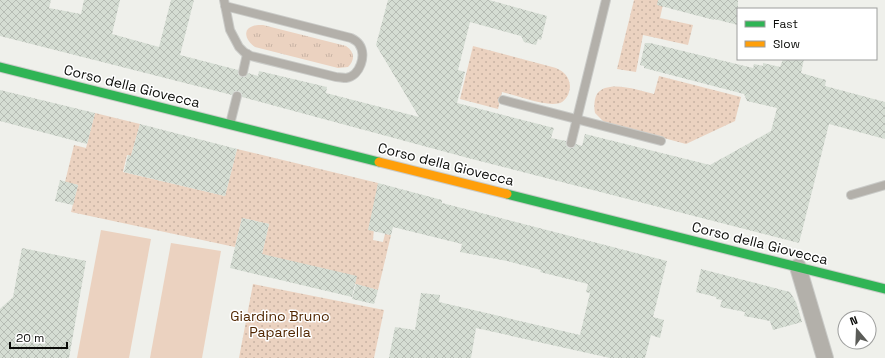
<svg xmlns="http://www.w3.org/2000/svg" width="885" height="358" font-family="'Space Grotesk',sans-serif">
	<defs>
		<pattern id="grass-tufts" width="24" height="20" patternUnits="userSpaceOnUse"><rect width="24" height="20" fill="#ebd2c0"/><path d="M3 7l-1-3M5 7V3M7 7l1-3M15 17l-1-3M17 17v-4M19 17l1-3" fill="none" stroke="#c8b3a4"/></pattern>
		<pattern id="park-dots" width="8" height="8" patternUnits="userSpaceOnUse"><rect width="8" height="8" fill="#ebd2c0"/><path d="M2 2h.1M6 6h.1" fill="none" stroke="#c8b3a4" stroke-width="1.8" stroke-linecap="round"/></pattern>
		<pattern id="building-cross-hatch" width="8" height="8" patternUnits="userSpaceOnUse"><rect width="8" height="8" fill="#d5ddd3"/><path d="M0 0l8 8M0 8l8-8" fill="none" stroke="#b6bcb4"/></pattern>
	</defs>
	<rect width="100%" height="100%" fill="#eff0eb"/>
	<!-- grass -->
	<path fill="url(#grass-tufts)" d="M263,25L346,46C355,52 355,60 348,67L338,68L255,47C247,42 241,30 253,26C256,25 260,25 263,25Z"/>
	<!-- park -->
	<g fill="url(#park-dots)">
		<path d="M634,0H664L660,18L693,25L688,45L643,35L636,72L617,69Z"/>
		<path d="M473,46L556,68C564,72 569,76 570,86C570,89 569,92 568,95C567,97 564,101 562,102C550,109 516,95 502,92L498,109L460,99Z"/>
		<path d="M659,76L741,97L735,121L686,144L604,122L595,113C594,107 594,99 597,94C608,79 640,91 654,94Z"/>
		<path d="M95,113L140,124L131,156L127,155L123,172L225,196L237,149L378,183L373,240L383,242L385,234L391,235L378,290L355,284L262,254L269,224L242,218L235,247L71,212L78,185L65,182L74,145L86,148Z"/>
		<path d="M253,284L384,310L374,358H239Z"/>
	</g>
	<!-- pitch -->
	<g fill="#ebd2c0">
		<path d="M101,230L151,239L129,358H77Z"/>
		<path d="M171,243L221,251L202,358H150Z"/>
	</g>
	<!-- building -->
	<g fill="url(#building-cross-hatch)">
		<path d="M0,0H51L49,8L81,14L84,0H120L112,34L159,47L171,0H194L180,55L238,70V74L241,77H245L248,73L258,76L259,71L327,87L326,93L419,117L376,45L388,0H489L547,16L541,40L538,39L536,45L524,42L521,36L470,22L458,70L465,72L457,103L554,128L551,138L566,141V145L569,148H573L576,144L582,146L585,134L710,165L771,131L777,108L747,101L744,94L644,68V66L640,65L645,43H650L753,68L754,64L763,66V63L780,67L783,59H804L801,73L826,80L825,86L885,102V139L829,124L799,243L468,158L242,97V94L239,91H235L232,95L0,36Z"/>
		<path d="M658,0H738V25L714,19V20L657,5Z"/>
		<path d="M0,90L95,113L87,144L0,121Z"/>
		<path d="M140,124L237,149L225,196L124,172L128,155L131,156Z"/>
		<path d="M60,180L78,185L73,205L55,201Z"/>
		<path d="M378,183L442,200V203L485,214L667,261L653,317L664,320L660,338L651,335L645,358H610L476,328L471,358H389L395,327L415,330L421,293L440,295L439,302L580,335L590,293L586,292L588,284L540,272L541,270L507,261L460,252L462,244L393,227L391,235L368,230Z"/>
		<path d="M242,218L269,224L262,254L357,276L352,297L230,268Z"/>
		<path d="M22,248L86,261L69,358H0V309L13,297Z"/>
		<path d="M701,269L790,292L796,302L802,322L773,330L770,321L744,316L745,312L720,307L722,300L716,299V297L696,292Z"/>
		<path d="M356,284L378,290L374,304L352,299Z"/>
	</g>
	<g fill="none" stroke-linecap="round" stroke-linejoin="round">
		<defs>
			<g id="lane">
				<path d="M224,0L230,30L239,47L244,52L251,56L336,77C339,77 343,78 346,78C360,76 367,55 359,44C357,41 353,39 351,38L225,6"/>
				<path d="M243,72L247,54"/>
				<path d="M503,100L661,141"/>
				<path d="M230,124L237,96"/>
				<path d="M571,143L606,0"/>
				<path d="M851,195L885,185"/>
			</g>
			<path id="street" d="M798,267L825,358"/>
			<g id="fast">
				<path d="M0,67L379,162"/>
				<path d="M507,194L885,289"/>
			</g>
			<path id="slow" d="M379,162L507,194"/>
		</defs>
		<!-- lane casing -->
		<use href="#lane" stroke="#cacbc8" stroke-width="10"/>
		<!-- street casing -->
		<use href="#street" stroke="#cacbc8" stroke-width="18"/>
		<!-- fast casing -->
		<use href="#fast" stroke="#cacbc8" stroke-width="11"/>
		<!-- slow casing -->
		<use href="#slow" stroke="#cacbc8" stroke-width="11"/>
		<!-- lane -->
		<use href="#lane" stroke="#b3b0aa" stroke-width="8"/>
		<!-- street -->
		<use href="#street" stroke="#b3b0aa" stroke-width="16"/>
		<!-- fast -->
		<use href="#fast" stroke="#30b455" stroke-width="9"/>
		<!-- slow -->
		<use href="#slow" stroke="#ff9f0a" stroke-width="9"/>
	</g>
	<g text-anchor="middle" stroke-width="3" stroke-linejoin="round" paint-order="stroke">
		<!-- street labels -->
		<g font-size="14" fill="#0b0c09" stroke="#fff">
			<text transform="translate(132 86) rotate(14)" y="5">Corso della Giovecca</text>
			<text transform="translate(446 164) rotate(14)" y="5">Corso della Giovecca</text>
			<text transform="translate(760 243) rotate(14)" y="5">Corso della Giovecca</text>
		</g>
		<!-- park labels -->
		<g font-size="14" fill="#512702" stroke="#fff">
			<text x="280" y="321">Giardino Bruno<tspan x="280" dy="16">Paparella</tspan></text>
		</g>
	</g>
	<!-- legend -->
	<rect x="737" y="8" width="140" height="52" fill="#ffffff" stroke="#9d9e9d"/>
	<rect x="745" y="21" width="20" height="6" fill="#30b455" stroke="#9d9e9d"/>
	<text x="773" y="28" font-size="12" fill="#0b0c09">Fast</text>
	<rect x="745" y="41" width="20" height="6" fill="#ff9f0a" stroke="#9d9e9d"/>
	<text x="773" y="48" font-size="12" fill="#0b0c09">Slow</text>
	<!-- north arrow -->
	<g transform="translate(857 330) rotate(341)"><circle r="19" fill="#ffffff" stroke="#9d9e9d"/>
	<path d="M0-3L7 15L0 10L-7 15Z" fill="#5b5c58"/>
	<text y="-6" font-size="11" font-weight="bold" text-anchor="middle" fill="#0b0c09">N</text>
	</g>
	<!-- scale -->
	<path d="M10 342v6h57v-6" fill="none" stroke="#0b0c09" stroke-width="2"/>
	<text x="16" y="342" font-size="12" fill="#0b0c09" stroke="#ffffff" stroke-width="3" paint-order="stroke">20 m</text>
</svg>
